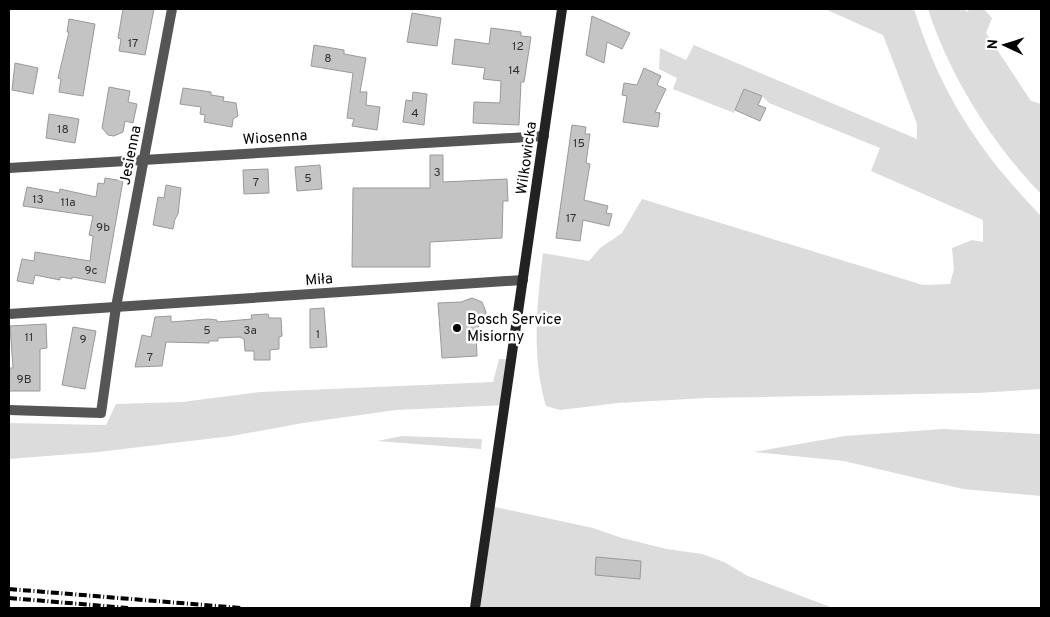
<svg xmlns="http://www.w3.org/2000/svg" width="1050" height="617" font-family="Overpass,sans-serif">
	<rect width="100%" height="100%" fill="#fff"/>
	<!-- green -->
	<g fill="#dcdcdc">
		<path d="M825,9H914C942,96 978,150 1041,216V389L977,393L706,398L618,403L560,410L546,406C531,356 537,304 543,253L589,261L600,248L622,233L642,199L923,285L950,284L954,269L952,248L972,240L983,242V220L871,171L880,148L769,103L762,96L744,89L734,113L673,89L677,78L659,69L660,48L686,60L694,45L917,139V124L883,35Z"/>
		<path d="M928,9H966V12L971,9H984L992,18L986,33L1031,101L1041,104V194C992,143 950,77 928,9Z"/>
		<path d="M499,359H513L505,405L396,410L303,423L232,436L98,452L9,459V423L106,425L116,404L182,402L260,392L493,382Z"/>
		<path d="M943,429L1041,434V496L963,489L844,461L754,452L845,436Z"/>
		<path d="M402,436L482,439L481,449L377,441Z"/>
		<path d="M490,506L593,528L622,538L667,549L702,554L724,562L748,576L833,608H471Z"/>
	</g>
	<!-- building -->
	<g fill="#c4c4c4" stroke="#999">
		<path d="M123,9H154L145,55L119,51L121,39L118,38Z"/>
		<path d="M412,13L441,18L437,46L407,42Z"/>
		<path d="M592,16L630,33L622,49L607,42L604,63L586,55Z"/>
		<path d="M69,19L95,24L83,96L59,92L61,79L58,78L69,32H67Z"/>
		<path d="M491,28L521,32V36L531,37L524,82H521L519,125L473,123L474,102L500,103L501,81L483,79L485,68L452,64L455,39L489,44Z"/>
		<path d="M314,45L344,50V54L366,58L360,92H367L366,105L380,107L377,130L352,126L354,119L347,118L353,73L311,66Z"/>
		<path d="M15,63L38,68L33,94L12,90Z"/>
		<path d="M644,68L661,76L657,85L666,89L655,112L660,113L658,127L623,122L627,96L622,95L624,83L637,85Z"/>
		<path d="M109,87L130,91L128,102L137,104L133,123L125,121L123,132L114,136L108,135L102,128Z"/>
		<path d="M183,88L211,92V95L224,97L223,101L236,103L238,116L233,119L232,127L204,122L205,115L200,114L201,107L180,104Z"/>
		<path d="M744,89L762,96L758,105L766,108L760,121L735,110Z"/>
		<path d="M413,92L427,94L424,125L403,122L406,100L412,101Z"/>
		<path d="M49,114L79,119L75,143L46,138Z"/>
		<path d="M572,125L586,127L585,134H590L586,163L590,164L584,200L608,206L606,213L612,214L609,226L583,220L580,241L556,238Z"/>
		<path d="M430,155H443V182L507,179L508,201H503L502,238L430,242V267H352L353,188H430Z"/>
		<path d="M320,165L322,189L297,191L295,167Z"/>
		<path d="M268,169L269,193L244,194L243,170Z"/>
		<path d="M105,178L123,181L105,283L72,277V279L60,277V280L35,275L33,284L17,281L22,259L34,261L35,252L90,261L93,236L89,235L93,216L23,206L27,187L59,193L60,189L96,197L98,183L104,184Z"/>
		<path d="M166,185L181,188L178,214L175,219L173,229L153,225L158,197L164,198Z"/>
		<path d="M472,298L482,302L486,312L483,322L476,329L477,356L442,358L438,303L461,302Z"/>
		<path d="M324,308L327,347L310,348V309Z"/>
		<path d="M268,314L269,318H281L282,336L279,337V349L270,350V360H254V351H245L244,339L240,337L218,338V341H209V343L166,342L162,366L135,367L142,335L151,337L155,317L171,316V322L208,319L217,320V322L252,319L251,315Z"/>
		<path d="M46,324L47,348L40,349V391H9V368H13L10,326Z"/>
		<path d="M73,327L96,331L85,389L62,385Z"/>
		<path d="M596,557L641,561L640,579L595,575Z"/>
	</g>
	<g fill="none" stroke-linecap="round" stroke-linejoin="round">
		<!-- street -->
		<g stroke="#555" stroke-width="10">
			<path d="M9,168L544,136"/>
			<path d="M9,314L523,280"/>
			<path d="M9,410L101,413L116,307L172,9"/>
		</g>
		<!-- secondary -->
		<path stroke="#222" stroke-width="10" d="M475,608L562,9"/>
		<!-- rail -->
		<g stroke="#000" stroke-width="4" stroke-dasharray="8 2.5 1 2.5" stroke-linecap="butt">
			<path d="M9,589L241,608"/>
			<path d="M9,598L128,608"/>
		</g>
	</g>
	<!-- markers -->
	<circle fill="#000" stroke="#fff" stroke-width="2" cx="457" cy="328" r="5"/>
	<g text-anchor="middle" stroke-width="5" stroke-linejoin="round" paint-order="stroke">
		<!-- number labels -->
		<g font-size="12" fill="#313131">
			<text x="133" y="47">17</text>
			<text x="518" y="50">12</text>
			<text x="328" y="62">8</text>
			<text x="514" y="74">14</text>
			<text x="415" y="117">4</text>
			<text x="63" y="133">18</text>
			<text x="579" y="147">15</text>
			<text x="437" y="176">3</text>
			<text x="308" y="182">5</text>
			<text x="256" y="186">7</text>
			<text x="38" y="203">13</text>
			<text x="68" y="206">11a</text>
			<text x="571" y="222">17</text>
			<text x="103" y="231">9b</text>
			<text x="91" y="274">9c</text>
			<text x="207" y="334">5</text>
			<text x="250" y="334">3a</text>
			<text x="318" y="338">1</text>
			<text x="29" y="341">11</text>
			<text x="83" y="343">9</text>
			<text x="150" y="361">7</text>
			<text x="24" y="383">9B</text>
		</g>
		<!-- street labels -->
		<g font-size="15" fill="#000" stroke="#fff">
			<text transform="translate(275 137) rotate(-4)" y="5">Wiosenna</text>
			<text transform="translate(130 155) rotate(-79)" y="5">Jesienna</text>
			<text transform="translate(526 158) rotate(-82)" y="5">Wilkowicka</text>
			<text transform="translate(319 279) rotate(-4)" y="5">Miła</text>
		</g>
		<!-- poi labels -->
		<g font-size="15" fill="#000" stroke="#fff" text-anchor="start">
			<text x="467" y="324">Bosch Service<tspan x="467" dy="17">Misiorny</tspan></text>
		</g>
	</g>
	<!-- border -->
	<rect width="1050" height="617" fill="none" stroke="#000000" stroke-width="20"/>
	<!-- north arrow -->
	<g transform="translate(1005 45) rotate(274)" stroke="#ffffff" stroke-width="4" paint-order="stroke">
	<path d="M0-4L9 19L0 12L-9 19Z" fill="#000000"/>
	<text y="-8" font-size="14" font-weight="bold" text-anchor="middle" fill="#000000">N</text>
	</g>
</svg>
